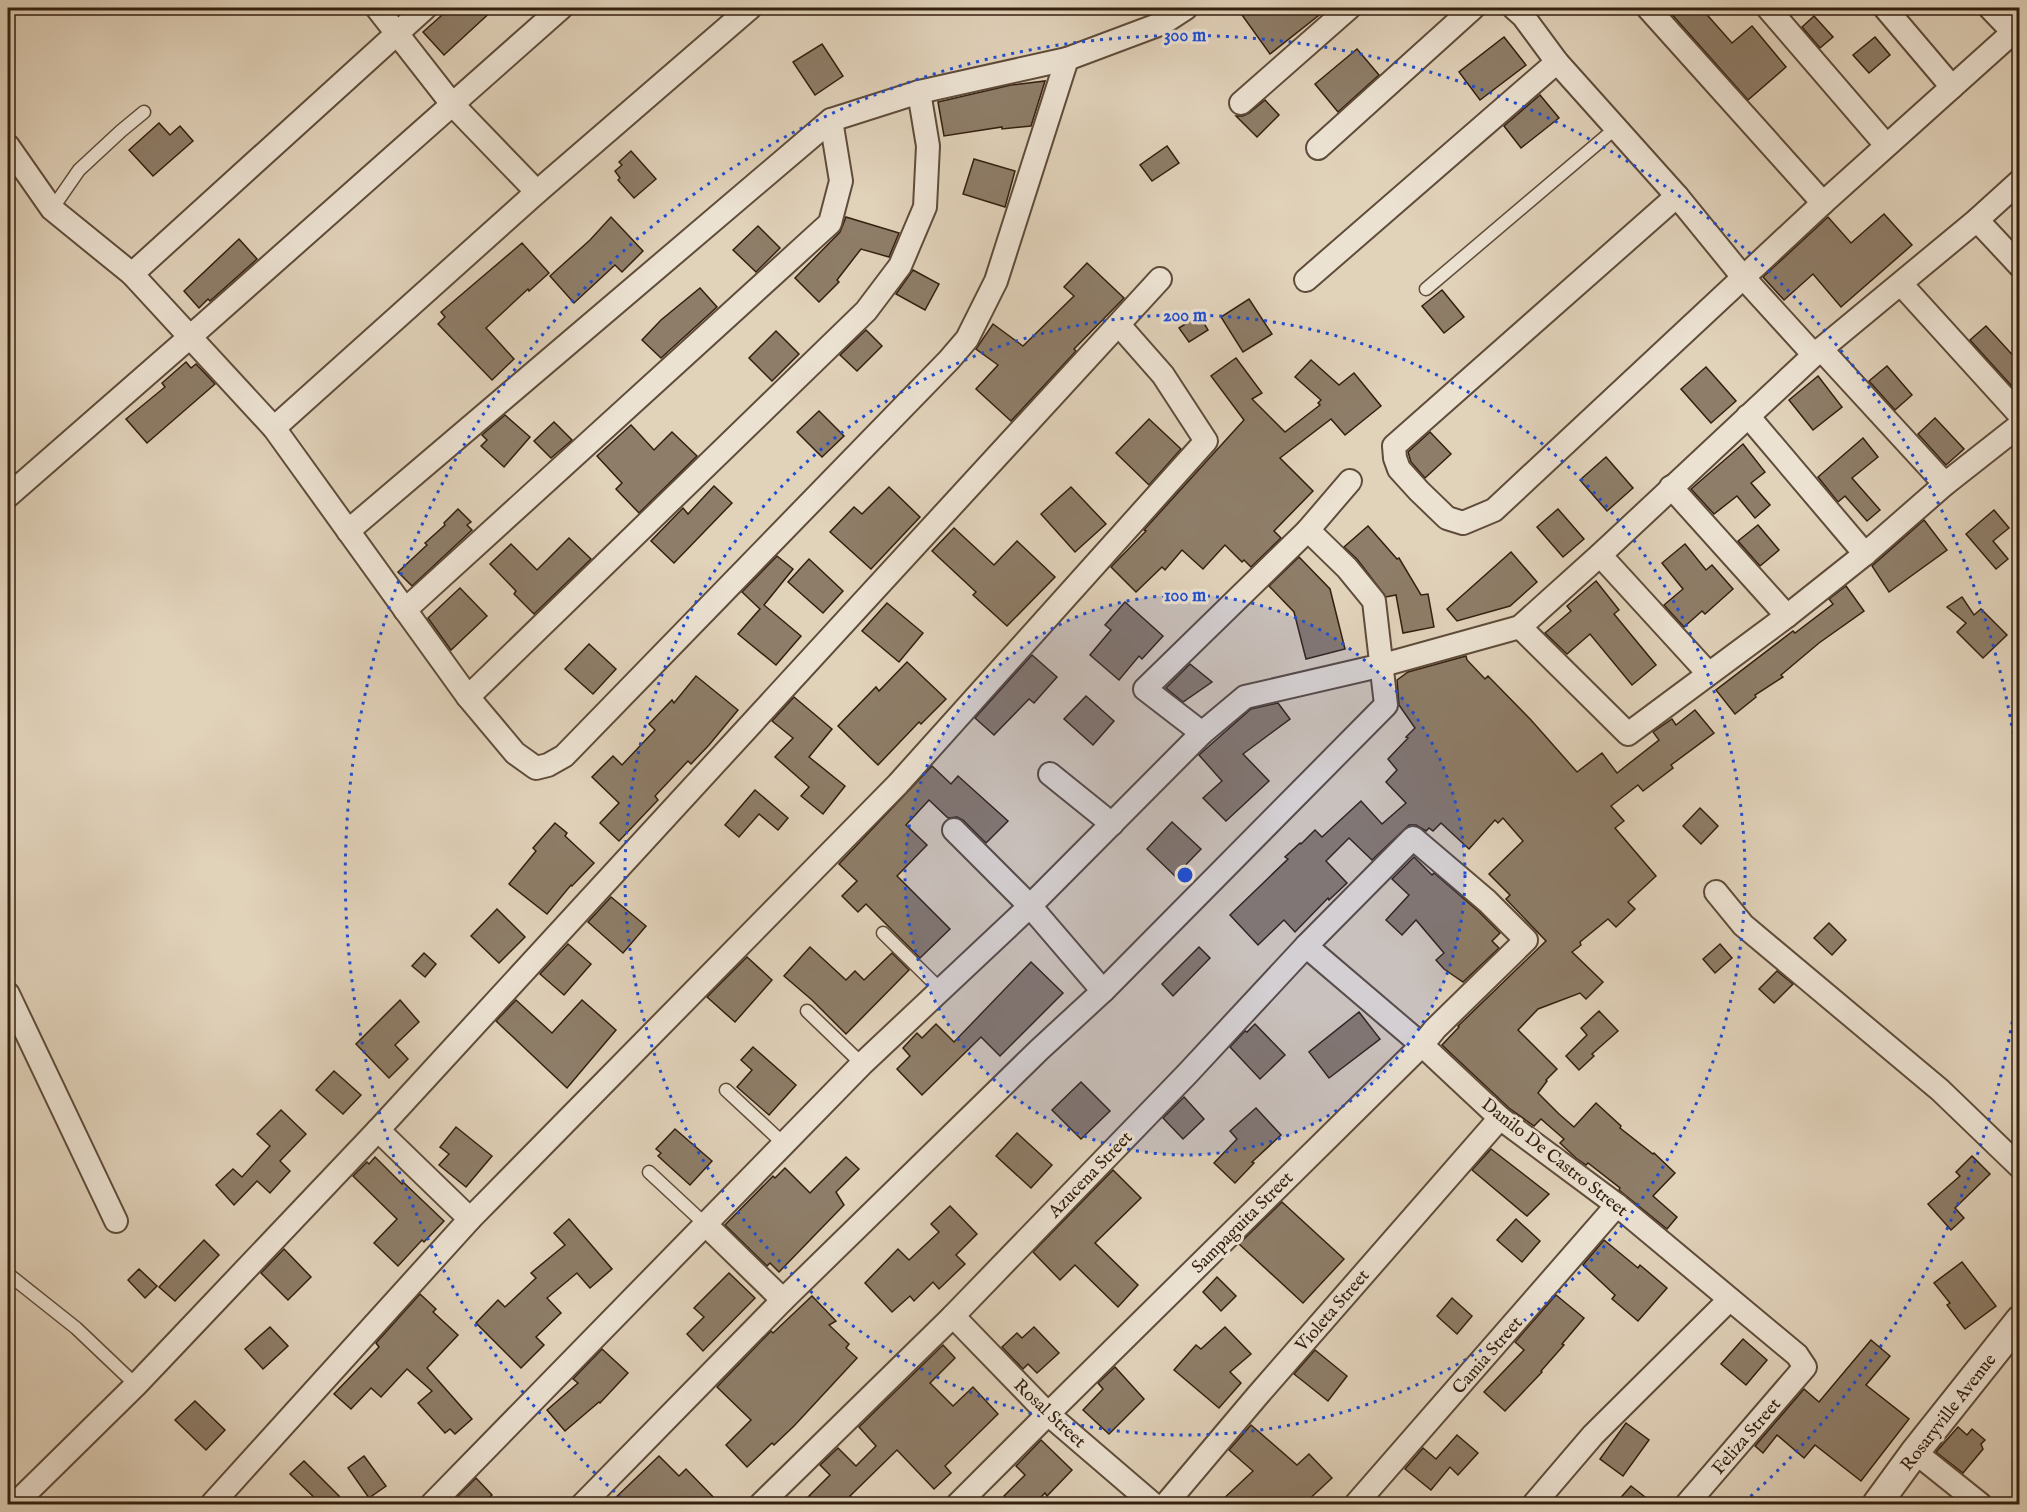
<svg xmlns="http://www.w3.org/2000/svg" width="2027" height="1512" font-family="'IM FELL English',serif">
	<rect width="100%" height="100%" fill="#e1d2ba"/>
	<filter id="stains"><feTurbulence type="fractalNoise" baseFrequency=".00333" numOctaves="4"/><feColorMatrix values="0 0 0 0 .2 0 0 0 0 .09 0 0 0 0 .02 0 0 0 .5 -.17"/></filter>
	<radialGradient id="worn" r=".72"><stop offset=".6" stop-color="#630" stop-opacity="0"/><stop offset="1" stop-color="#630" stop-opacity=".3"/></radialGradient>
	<!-- building -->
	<g fill="#8e7d68" stroke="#34200f" stroke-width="1.5">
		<path d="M450,8H495L444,55L423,32Z"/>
		<path d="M1237,8H1328L1270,54Z"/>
		<path d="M1670,8H1701L1732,43L1752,26L1786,67L1748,100L1668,10Z"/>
		<path d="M1814,16L1833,37L1820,48L1802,27Z"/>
		<path d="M1504,37L1526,65L1480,100L1459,72Z"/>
		<path d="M1875,37L1890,55L1869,73L1853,55Z"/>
		<path d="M822,44L843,76L815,95L793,62Z"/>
		<path d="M1357,49L1379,75L1338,112L1315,84Z"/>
		<path d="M1045,81L1031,126L1002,129V127L944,136L938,102L1011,85Z"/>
		<path d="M1540,95L1559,118L1521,148L1504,126Z"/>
		<path d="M1265,100L1279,115L1257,137L1236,116H1243L1249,113Z"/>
		<path d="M159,123L170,135L180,126L193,141L153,176L129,150Z"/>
		<path d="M1167,146L1179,163L1152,181L1140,165Z"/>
		<path d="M631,151L656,179L634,198L618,180L620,178L615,171L622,165L619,162Z"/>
		<path d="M974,159L1015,171L1005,207L963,194Z"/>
		<path d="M1884,214L1912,245L1841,307L1813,274L1784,300L1763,277L1828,217L1851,243Z"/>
		<path d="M611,217L643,251L622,272L615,265L574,303L550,276L590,240Z"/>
		<path d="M846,217L899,233L889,257L861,249L837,280L839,282L819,302L795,278L840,232Z"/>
		<path d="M758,226L780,248L756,272L733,250Z"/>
		<path d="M239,239L257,259L210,301L208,299L199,308L184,291Z"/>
		<path d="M522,243L549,273L529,291L528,289L486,328L514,359L492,380L438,324L445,317L441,312Z"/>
		<path d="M1087,263L1124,298L1074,349L1076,351L1011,421L976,389L998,365L976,349L993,324L1023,346L1074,296L1064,287Z"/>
		<path d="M913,270L939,284L925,310L896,294Z"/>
		<path d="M700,288L717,307L661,358L642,340L661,320Z"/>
		<path d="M1442,290L1464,317L1444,333L1422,306Z"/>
		<path d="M1249,299L1272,334L1243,352L1221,317Z"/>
		<path d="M1199,315L1208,330L1189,342L1179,328Z"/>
		<path d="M1986,326L2019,362V394L1970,340Z"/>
		<path d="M866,330L882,346L857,371L840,355Z"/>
		<path d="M776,331L799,354L772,381L749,358Z"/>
		<path d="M1236,358L1262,393L1252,399L1285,432L1320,405L1318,403L1321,400L1295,377L1311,360L1339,385L1354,373L1381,406L1345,435L1331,419L1280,458L1313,491L1274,531L1281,538L1251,567L1244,560L1242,562L1225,545L1203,569L1182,550L1165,570L1162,567L1136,592L1111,567L1146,531L1144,530L1244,420L1211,376Z"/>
		<path d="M186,362L191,368L196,364L215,384L147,443L126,419L165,387L162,383Z"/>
		<path d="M1887,366L1912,395L1895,410L1869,381Z"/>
		<path d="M1706,367L1736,401L1711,423L1681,389Z"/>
		<path d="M1818,376L1842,407L1813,430L1789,400Z"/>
		<path d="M819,411L844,436L822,457L797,432Z"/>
		<path d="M505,415L530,437L504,467L481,446L487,440L482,435Z"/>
		<path d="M1935,418L1964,449L1946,465L1918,434Z"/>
		<path d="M1149,419L1181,449L1149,485L1116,453Z"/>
		<path d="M554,422L572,440L551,458L534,441Z"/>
		<path d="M631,425L654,450L672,432L697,456L639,513L616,489L622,483L597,456Z"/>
		<path d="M1430,432L1451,454L1425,478L1411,462L1408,452Z"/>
		<path d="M1863,438L1878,457L1852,478L1880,510L1867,521L1845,496L1838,502L1818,477Z"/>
		<path d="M1743,444L1765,472L1751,483L1770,505L1755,518L1737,496L1714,514L1691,489Z"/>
		<path d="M1606,457L1633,488L1607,511L1580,480Z"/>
		<path d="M714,486L732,503L674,563L651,541L683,508L688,514Z"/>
		<path d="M889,487L920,517L871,569L830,532L854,507L862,514Z"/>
		<path d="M1071,487L1106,524L1075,552L1041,514Z"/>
		<path d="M458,509L471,522L467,525L472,530L412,586L398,572L427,545L425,543L445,525L444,523Z"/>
		<path d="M1558,509L1584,539L1563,557L1537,527Z"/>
		<path d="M1994,510L2009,528L1993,541L2008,559L1996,569L1966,534Z"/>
		<path d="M1924,520L1947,550L1889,592L1872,566Z"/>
		<path d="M1758,525L1779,550L1760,566L1738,541Z"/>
		<path d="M1368,526L1397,559L1399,558L1421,595L1428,594L1434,627L1403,633L1396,595L1386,597L1357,559L1344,547Z"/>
		<path d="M954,528L994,565L1017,541L1055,577L1007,626L973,595L976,592L932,551Z"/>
		<path d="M569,538L591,559L534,614L514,594L516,591L490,564L511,544L537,570Z"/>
		<path d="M1685,544L1706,570L1712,565L1733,589L1705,614L1702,611L1684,627L1664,605L1683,589L1662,563Z"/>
		<path d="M1511,552L1537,582L1510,606L1457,621L1447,609Z"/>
		<path d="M777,556L793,569L764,605L801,636L776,665L738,634L760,609L742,592Z"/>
		<path d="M1299,557L1330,589L1345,649L1306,659L1294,612L1269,586Z"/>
		<path d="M809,559L843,591L823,613L788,582Z"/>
		<path d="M1596,581L1619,610L1614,614L1656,665L1632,685L1590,634L1567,654L1545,633L1571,611L1567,606Z"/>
		<path d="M1846,586L1864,611L1819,643L1781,675L1783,677L1755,695L1756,697L1735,714L1716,690L1793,631L1795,633L1833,604L1829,599Z"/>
		<path d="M460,588L487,616L451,650L428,618Z"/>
		<path d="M1962,597L1974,615L1981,609L2007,635L1983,658L1957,632L1966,623L1947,607Z"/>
		<path d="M1125,602L1163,636L1142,659L1139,656L1119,680L1090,655L1111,630L1105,625Z"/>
		<path d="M887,603L923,633L899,662L862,631Z"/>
		<path d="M589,644L616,669L593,694L565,669Z"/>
		<path d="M1032,655L1057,677L1034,703L1029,699L994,735L975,718Z"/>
		<path d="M1466,656L1467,660L1485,679L1488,676L1531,720L1577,772L1602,753L1617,773L1659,740L1653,732L1672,719L1676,725L1695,710L1714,733L1671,765L1673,768L1643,791L1638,785L1611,806L1624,821L1615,828L1656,876L1628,902L1635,909L1616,927L1608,919L1580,942L1581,945L1572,952L1603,982L1586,999L1580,993L1538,1009L1518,1030L1557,1069L1546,1080L1547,1081L1538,1093L1559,1114L1574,1127L1596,1103L1621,1126L1620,1128L1653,1154L1654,1153L1675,1173L1653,1196L1677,1217L1667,1229L1619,1190L1620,1188L1588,1163L1586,1165L1576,1158L1560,1143L1564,1139L1541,1119L1534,1126L1509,1108L1442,1045L1459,1027L1458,1026L1546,941L1506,899L1510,895L1489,874L1523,841L1503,818L1498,823L1495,820L1469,849L1441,823L1433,831L1429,828L1426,831L1416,825H1409L1372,860L1349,838L1326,861L1347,883L1329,900L1328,898L1295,932L1284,920L1258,945L1230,915L1288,859L1285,857L1300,843L1301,844L1315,830L1322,837L1361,801L1382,824L1406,803L1386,782L1397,770L1388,759L1408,738L1406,737L1415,728L1399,705L1397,680L1408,672Z"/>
		<path d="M907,662L946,699L921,724L919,722L878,765L838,726L876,687L879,691Z"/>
		<path d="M1190,664L1212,682L1183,702L1166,688Z"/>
		<path d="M696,676L738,710L709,745L691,764L688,761L655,796L658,800L619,841L600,823L619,803L592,777L613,756L622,765L655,730L649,724L672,700L674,703Z"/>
		<path d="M1086,696L1114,721L1093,745L1064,719Z"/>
		<path d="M794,697L832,729L809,757L845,786L823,814L801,796L809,787L775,757L793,738L772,721Z"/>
		<path d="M1278,703L1290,719L1243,754L1269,781L1226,821L1203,798L1222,781L1199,755L1251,709Z"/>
		<path d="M932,766L951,784L958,776L1008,821L986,843L963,820L957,817L948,818L929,800L906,825L927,845L897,876L950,929L920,958L866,904L858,912L842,896L857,881L839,864Z"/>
		<path d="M755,790L788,818L778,830L759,814L739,837L725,825Z"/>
		<path d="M1700,808L1718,826L1701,844L1683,826Z"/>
		<path d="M1172,822L1201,849L1175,876L1147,849Z"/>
		<path d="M555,823L567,833L565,836L594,863L572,886L571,885L547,914L509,884L536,851L533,848Z"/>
		<path d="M1414,857L1432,875L1434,873L1478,911L1500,933L1492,941L1499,948L1463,982L1444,969L1436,960L1444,953L1416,920L1402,935L1386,920L1409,895L1392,879Z"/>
		<path d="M611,897L646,926L623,953L588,922Z"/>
		<path d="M497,909L525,937L499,963L471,936Z"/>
		<path d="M1829,923L1846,940L1832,955L1814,938Z"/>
		<path d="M568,944L591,964L564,995L540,974Z"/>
		<path d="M1720,944L1732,958L1715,973L1703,959Z"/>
		<path d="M810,947L846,980L855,971L864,980L892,953L909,970L846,1034L812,1000L784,976Z"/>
		<path d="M1199,947L1210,958L1173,996L1162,984Z"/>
		<path d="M424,953L436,964L425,977L412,966Z"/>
		<path d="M747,957L772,980L735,1022L707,997Z"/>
		<path d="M1031,962L1063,993L1000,1056L981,1037L922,1095L897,1069L910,1056L903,1048L917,1033L922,1038L936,1024L954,1042Z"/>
		<path d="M1777,971L1793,984L1774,1003L1759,989Z"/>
		<path d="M400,1000L419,1022L395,1045L408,1059L389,1078L356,1044Z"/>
		<path d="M516,1000L552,1033L582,1000L616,1030L567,1088L496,1021Z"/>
		<path d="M1599,1011L1618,1031L1592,1054L1594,1056L1579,1070L1566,1056L1587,1035L1581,1028Z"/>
		<path d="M1359,1012L1380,1039L1329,1078L1309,1052Z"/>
		<path d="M1255,1024L1285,1055L1260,1079L1230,1047L1245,1031L1247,1032Z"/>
		<path d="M753,1047L796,1085L769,1115L737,1087L752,1070L741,1060Z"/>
		<path d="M334,1071L361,1095L343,1114L316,1090Z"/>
		<path d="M1081,1082L1110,1111L1081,1139L1052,1110Z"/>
		<path d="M1184,1097L1204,1119L1183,1139L1163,1118Z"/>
		<path d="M1256,1108L1281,1135L1252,1162L1254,1163L1235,1183L1214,1163L1237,1139L1230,1131Z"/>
		<path d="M281,1110L306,1134L280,1161L290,1171L270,1193L257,1181L234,1205L216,1185L233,1169L242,1177L270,1146L257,1134Z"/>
		<path d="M456,1127L492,1156L466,1187L439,1165L449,1154L440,1147Z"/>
		<path d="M675,1129L712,1161L690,1185L658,1156L661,1153L656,1149Z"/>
		<path d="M1017,1133L1052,1165L1031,1188L996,1156Z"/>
		<path d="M1491,1149L1549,1194L1527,1216L1472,1170Z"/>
		<path d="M1972,1156L1990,1174L1955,1208L1964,1218L1951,1230L1928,1204L1960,1176L1956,1172Z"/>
		<path d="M375,1157L402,1184L403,1182L444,1221L424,1242L422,1240L398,1266L374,1243L397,1219L353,1176L367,1162L369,1164Z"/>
		<path d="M846,1157L859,1169L836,1192L844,1205L779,1272L770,1263L767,1266L725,1225L773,1176L775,1178L785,1168L810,1193Z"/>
		<path d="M1113,1170L1141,1198L1095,1243L1138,1285L1118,1307L1075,1265L1060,1280L1033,1252Z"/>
		<path d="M1282,1202L1344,1259L1303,1303L1239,1244Z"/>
		<path d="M950,1206L977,1234L956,1255L965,1264L939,1289L933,1282L914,1301L910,1296L892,1312L865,1283L898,1249L909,1260L939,1232L931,1224Z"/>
		<path d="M569,1219L612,1269L590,1288L577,1273L547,1298L561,1313L536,1337L544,1345L521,1368L476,1323L498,1300L505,1307L536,1278L531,1273L565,1245L554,1233Z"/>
		<path d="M1516,1219L1540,1241L1522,1262L1497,1240Z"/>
		<path d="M204,1240L219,1255L175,1301L159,1287Z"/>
		<path d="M1604,1240L1638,1268L1640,1265L1667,1288L1638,1321L1612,1299L1615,1295L1583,1265Z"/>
		<path d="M284,1249L311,1277L288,1300L261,1273Z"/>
		<path d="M1962,1262L1996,1306L1965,1329L1947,1305L1950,1303L1934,1283Z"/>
		<path d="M139,1269L157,1286L145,1298L128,1280Z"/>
		<path d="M729,1273L755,1298L703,1351L687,1334L704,1317L694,1308Z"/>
		<path d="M1217,1277L1236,1296L1221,1311L1203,1292Z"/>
		<path d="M420,1294L436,1309L433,1312L458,1335L427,1368L472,1419L455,1434L450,1429L445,1433L418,1403L432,1391L407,1369L381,1397L371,1388L351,1409L334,1394L379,1347L376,1343Z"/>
		<path d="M1556,1295L1584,1318L1562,1344L1564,1345L1541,1371L1542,1372L1505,1411L1484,1392L1524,1350L1515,1342Z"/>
		<path d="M812,1296L836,1321L829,1325L849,1344L846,1348L857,1358L794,1426L774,1445L772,1443L747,1467L726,1445L751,1420L717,1387L771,1331L773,1333Z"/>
		<path d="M1452,1298L1472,1316L1457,1334L1437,1316Z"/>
		<path d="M270,1327L288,1346L263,1369L245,1349Z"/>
		<path d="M1034,1327L1059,1353L1037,1373L1028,1364L1023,1369L1002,1347L1017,1333L1022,1338Z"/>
		<path d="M1225,1327L1251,1354L1230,1372L1241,1383L1219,1408L1174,1370L1196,1345L1201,1349Z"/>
		<path d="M1743,1339L1767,1360L1746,1385L1721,1364Z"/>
		<path d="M1871,1340L1890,1356L1866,1385L1909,1419L1861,1481L1815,1445L1804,1458L1777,1435L1763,1453L1755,1446L1804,1389L1819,1402Z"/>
		<path d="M943,1345L955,1358L930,1383L953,1406L973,1387L998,1414L945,1466L951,1473L934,1489L897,1450L850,1496L859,1504H801L830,1475L820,1465L838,1448L856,1466L876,1446L859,1427Z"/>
		<path d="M602,1349L628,1373L600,1403L599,1402L565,1431L547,1410L578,1383L573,1379Z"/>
		<path d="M1315,1350L1347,1376L1328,1401L1294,1374Z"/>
		<path d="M1115,1367L1144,1399L1109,1434L1083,1410L1103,1389L1098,1383Z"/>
		<path d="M195,1401L225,1430L206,1450L175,1420Z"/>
		<path d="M1626,1423L1649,1440L1623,1476L1600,1459Z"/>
		<path d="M1251,1425L1297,1465L1309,1454L1332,1478L1304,1504H1218L1253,1471L1229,1450Z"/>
		<path d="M1958,1427L1967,1435L1972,1429L1985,1440L1981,1444L1983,1449L1963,1473L1936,1452Z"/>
		<path d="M1457,1435L1478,1453L1458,1475L1450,1467L1431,1490L1405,1469L1423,1448L1436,1459Z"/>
		<path d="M1041,1440L1072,1470L1047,1496L1045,1493L1034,1504H1012L1004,1496L1025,1475L1016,1466Z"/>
		<path d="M364,1456L386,1486L369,1498L348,1468Z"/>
		<path d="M659,1456L679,1476L686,1469L720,1504H609Z"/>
		<path d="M304,1461L347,1504H321L290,1474Z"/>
		<path d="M476,1478L492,1495L482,1504H450Z"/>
		<path d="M1631,1486L1654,1504H1615Z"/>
	</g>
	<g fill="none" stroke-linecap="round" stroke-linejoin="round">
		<defs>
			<g id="service">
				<path d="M52,209L79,170L121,131L144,112"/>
				<path d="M1426,289L1617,127"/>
				<path d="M883,933L940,989"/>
				<path d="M807,1011L862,1064"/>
				<path d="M726,1090L784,1144"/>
				<path d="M649,1172L706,1225"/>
				<path d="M8,1274L76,1328L136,1385"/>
			</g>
			<g id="minor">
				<path d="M377,8L452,104L537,192"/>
				<path d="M1514,8L1523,16L1557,62L1677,196L1743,277L1814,355"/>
				<path d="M1648,8L1823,203"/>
				<path d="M1768,8L1886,145"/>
				<path d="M1885,8L1952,87"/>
				<path d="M1990,8L2013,32"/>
				<path d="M1241,103L1349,8"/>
				<path d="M8,146L52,209L132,274L274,428L468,697L515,753L536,768L548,765L564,756L949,360L967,339L996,281L1067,59"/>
				<path d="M1318,148L1473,8"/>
				<path d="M1677,196L1394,446L1395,458L1399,469L1419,491L1447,518L1463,523L1494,510L1823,203L2020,26"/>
				<path d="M1977,220L2020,266"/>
				<path d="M132,274L425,8"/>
				<path d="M1306,280L1557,62"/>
				<path d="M1901,284L2020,415"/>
				<path d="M1821,349L1945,484"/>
				<path d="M1748,416L1865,554"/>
				<path d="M274,428L537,192L750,8"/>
				<path d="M1671,487L1787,616"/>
				<path d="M8,496L191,336L561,8"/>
				<path d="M348,531L831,120L919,92L1067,59L1163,23L1186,8"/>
				<path d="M1600,555L1708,673"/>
				<path d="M405,610L830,223L841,181L831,120"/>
				<path d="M1520,627L1628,734L1787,616L1865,554L1945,484L2020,425"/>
				<path d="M468,697L866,311L900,266L925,207L928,146L919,92"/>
				<path d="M1202,733L1145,689L1308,530"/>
				<path d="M1050,774L1112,824"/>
				<path d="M954,830L1030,906L1103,991"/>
				<path d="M1716,892L1743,925L1940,1090L2020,1167"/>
				<path d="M1306,946L1422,1045L1500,1118L1617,1205L1797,1355L1805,1367L1687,1504"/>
				<path d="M8,994L116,1221"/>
				<path d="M378,1130L470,1219"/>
				<path d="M706,1225L783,1300"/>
				<path d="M953,1316L1048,1414L1153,1504"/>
				<path d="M1915,1452L1980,1504"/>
				<path d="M15,1504L136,1385L378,1130L1160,279"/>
				<path d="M212,1504L470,1219L898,784L1206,441L1163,375L1119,325"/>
				<path d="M432,1504L862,1064L1030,906L1202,733L1245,697L1383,665L1520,627L1600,555L1814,355L1977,220L2020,181"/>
				<path d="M583,1504L783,1300L1039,1050L1103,991L1386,705L1374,601L1347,568L1308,530L1350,481"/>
				<path d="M761,1504L953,1316L1187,1074L1306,946L1413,838L1487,901L1526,940L1435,1029L1422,1045L1048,1414L958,1504"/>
				<path d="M1166,1504L1258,1395L1500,1118"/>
				<path d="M1356,1504L1617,1205"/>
				<path d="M1534,1504L1593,1435L1729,1300"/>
			</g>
			<path id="tertiary" d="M1877,1504L1915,1452L2020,1320"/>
		</defs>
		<!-- service casing -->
		<use href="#service" stroke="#5f4c3a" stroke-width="15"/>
		<!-- minor casing -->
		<use href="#minor" stroke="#5f4c3a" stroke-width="26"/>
		<!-- tertiary casing -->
		<use href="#tertiary" stroke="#5f4c3a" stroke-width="32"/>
		<!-- service -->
		<use href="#service" stroke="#ece2d2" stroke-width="12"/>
		<!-- minor -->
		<use href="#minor" stroke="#ece2d2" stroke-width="22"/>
		<!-- tertiary -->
		<use href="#tertiary" stroke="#ece2d2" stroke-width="28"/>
	</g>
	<!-- distance rings -->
	<circle cx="1185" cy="875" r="280" fill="#1d4ed8" fill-opacity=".12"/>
	<g fill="none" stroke="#1d4ed8" stroke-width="3" stroke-dasharray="3 6">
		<circle cx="1185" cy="875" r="280"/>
		<circle cx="1185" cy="875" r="560"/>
		<path d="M2019 977A840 840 0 0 1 1742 1504M628 1504A840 840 0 1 1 2019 773"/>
	</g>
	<g text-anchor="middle" stroke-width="6" stroke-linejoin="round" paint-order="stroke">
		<!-- street labels -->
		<g font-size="18" fill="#34200f" stroke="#ece2d2">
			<text transform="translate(1555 1157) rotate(38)" y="6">Danilo De Castro Street</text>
			<text transform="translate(1090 1174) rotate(-46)" y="6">Azucena Street</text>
			<text transform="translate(1242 1222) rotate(-45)" y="6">Sampaguita Street</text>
			<text transform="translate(1332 1310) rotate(-49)" y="6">Violeta Street</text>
			<text transform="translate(1487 1355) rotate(-49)" y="6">Camia Street</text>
			<text transform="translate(1948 1412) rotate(-52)" y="6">Rosaryville Avenue</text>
			<text transform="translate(1050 1413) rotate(43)" y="6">Rosal Street</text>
			<text transform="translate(1746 1436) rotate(-49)" y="6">Feliza Street</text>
		</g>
	</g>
	<circle cx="1185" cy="875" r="9" fill="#1d4ed8" stroke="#ece2d2" stroke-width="3"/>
	<g font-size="18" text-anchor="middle" font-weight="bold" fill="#1d4ed8" stroke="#ece2d2" stroke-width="6" stroke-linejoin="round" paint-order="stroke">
		<text x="1185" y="41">300 m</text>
		<text x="1185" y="321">200 m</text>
		<text x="1185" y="601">100 m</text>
	</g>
	<!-- margin -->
	<rect width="2027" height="1512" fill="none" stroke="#e1d2ba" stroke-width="30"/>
	<rect x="9" y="9" width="2009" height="1494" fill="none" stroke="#34200f" stroke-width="3"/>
	<rect x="15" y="15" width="1997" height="1482" fill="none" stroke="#34200f" stroke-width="1.5"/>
	<rect width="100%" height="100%" filter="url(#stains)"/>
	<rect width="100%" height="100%" fill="url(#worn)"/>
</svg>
